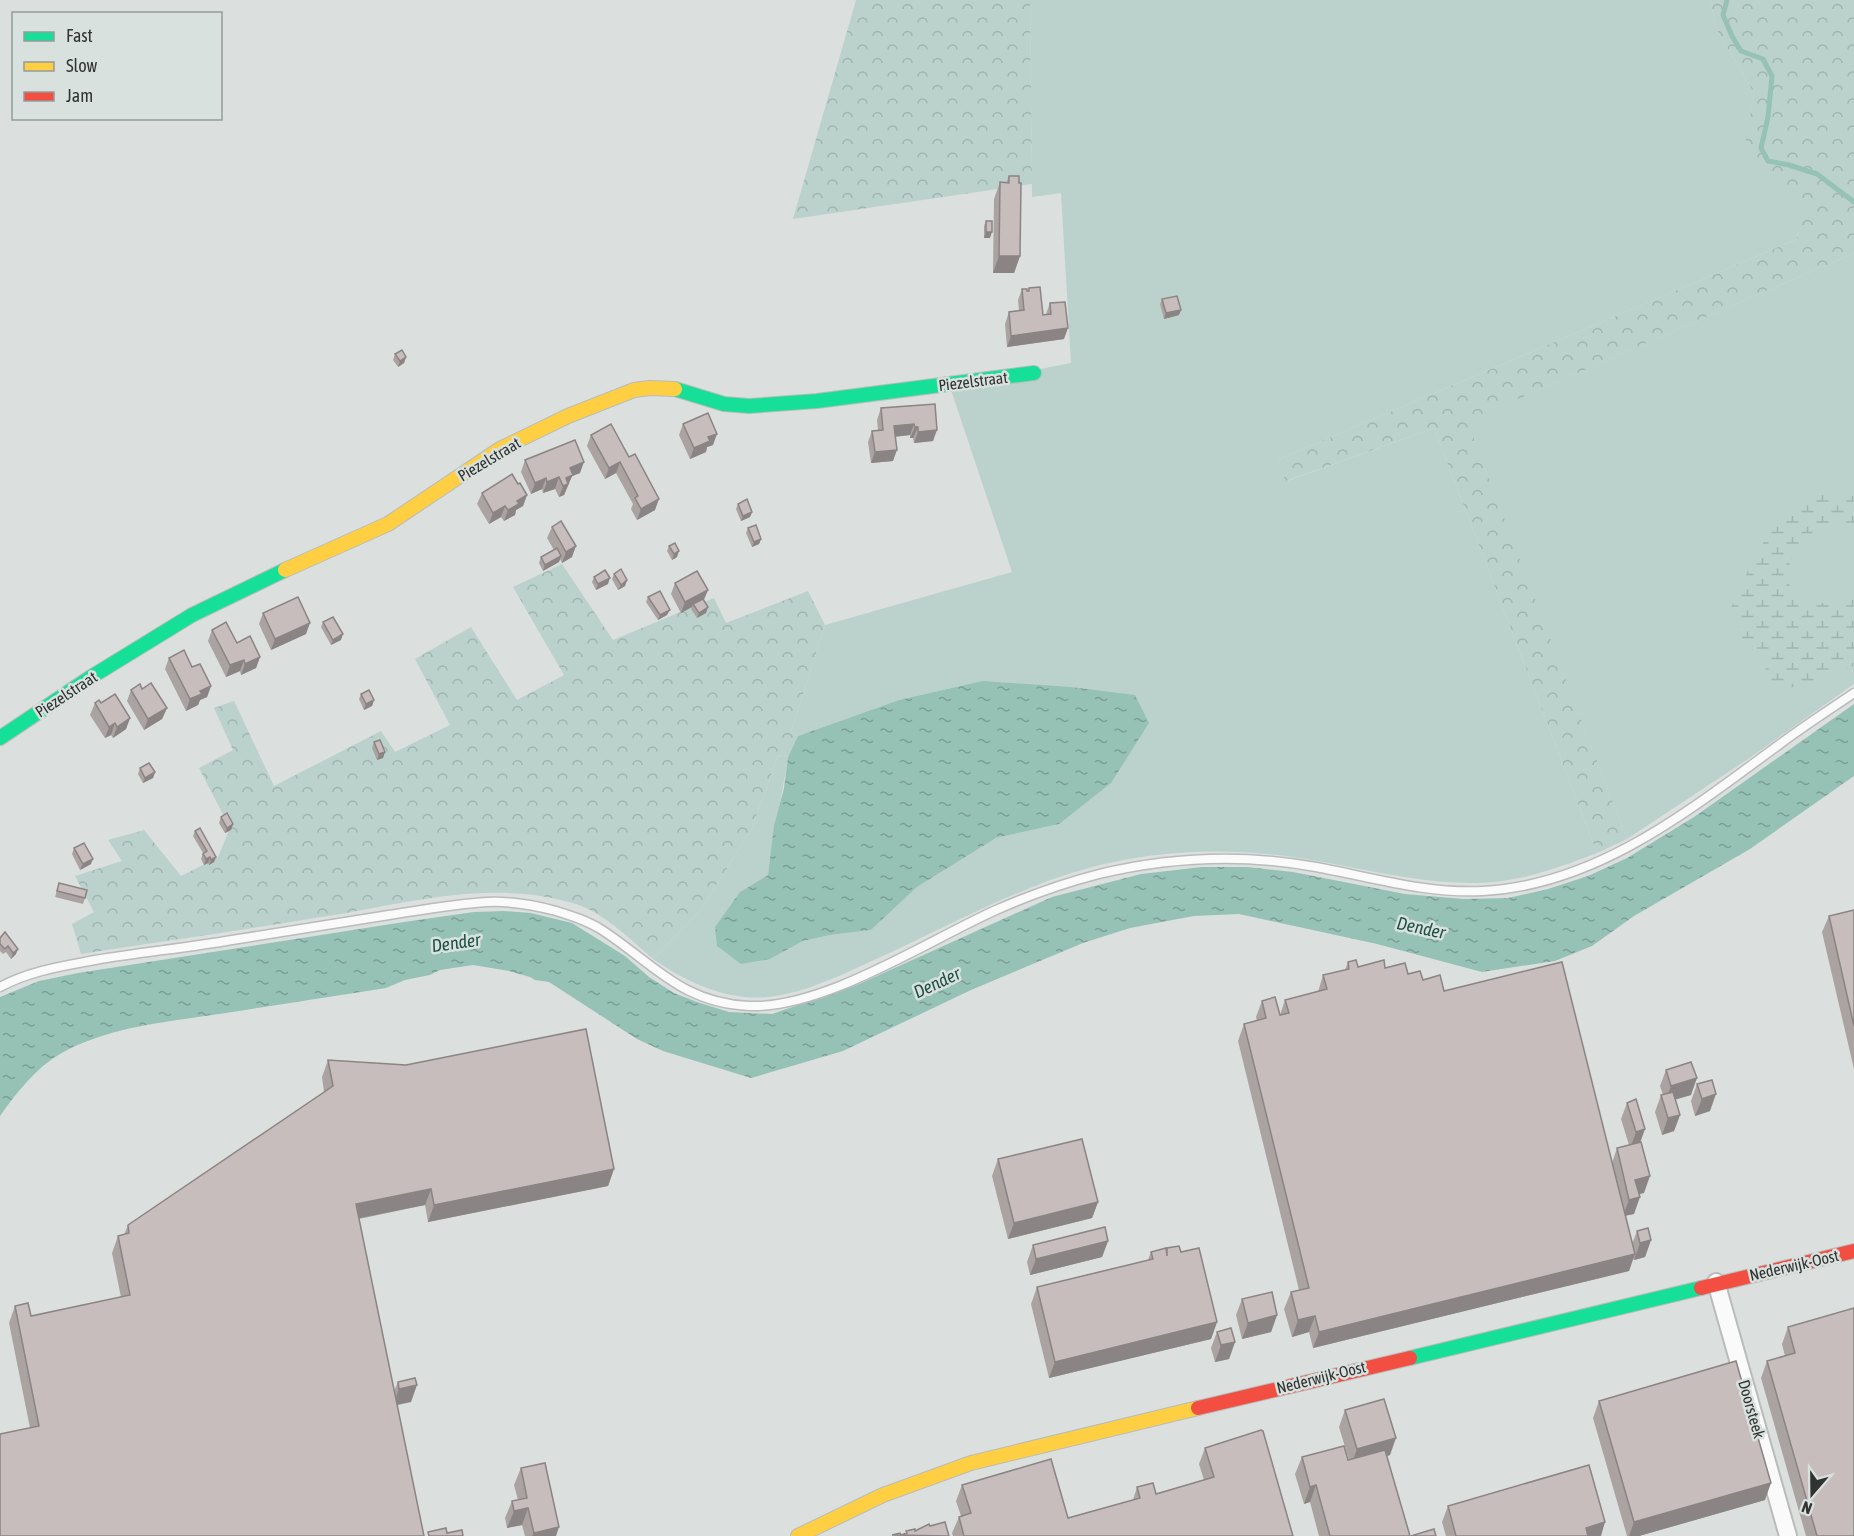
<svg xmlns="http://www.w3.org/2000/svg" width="1854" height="1536" font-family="'Asap Condensed',sans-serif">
	<defs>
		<pattern id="forest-crowns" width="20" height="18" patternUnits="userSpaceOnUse" patternTransform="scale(1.5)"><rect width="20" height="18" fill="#bad2cb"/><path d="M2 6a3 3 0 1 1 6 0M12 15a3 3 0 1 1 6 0" fill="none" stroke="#a0b5af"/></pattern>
		<pattern id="wetland-marsh" width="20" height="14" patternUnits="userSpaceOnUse" patternTransform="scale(1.5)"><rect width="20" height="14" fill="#bad2cb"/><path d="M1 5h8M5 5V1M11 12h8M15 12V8" fill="none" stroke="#a0b5af"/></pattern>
		<pattern id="water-ripples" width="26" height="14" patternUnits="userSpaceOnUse" patternTransform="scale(1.5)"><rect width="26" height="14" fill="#96c2b5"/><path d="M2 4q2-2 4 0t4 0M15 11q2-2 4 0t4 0" fill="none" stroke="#7b9e94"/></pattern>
	</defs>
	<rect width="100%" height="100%" fill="#dbdfde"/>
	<!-- green -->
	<g fill="#bad2cb">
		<path d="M1030,0H1710L1717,30L1754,93L1745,150L1802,201L1797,239L1277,460L1287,481L1434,428L1597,853C1558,868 1520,882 1477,883C1420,884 1362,868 1306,859C1233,847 1156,849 1085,869C1017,888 948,926 885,955C842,974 792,1002 744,997C710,993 681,978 653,959L701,910L752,828L778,755L788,757C782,797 773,835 768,875L740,892L770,959L803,941L830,935L871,930L917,887L996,838L1059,824L982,681L899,700L798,736L791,732L825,625L1012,572L950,387L1071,363L1061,193L1032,197Z"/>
		<path d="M1854,253V684L1748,759L1627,839L1466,421Z"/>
	</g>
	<!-- forest -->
	<g fill="url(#forest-crowns)">
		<path d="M856,0H1030L1032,184L793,219Z"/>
		<path d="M1710,0H1854V253L1467,421L1627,839L1597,853L1434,428L1286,481L1277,460L1797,239L1801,201L1744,150L1754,93L1717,30Z"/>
		<path d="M562,564L613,640L714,598L726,623L808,591L825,625L791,732L798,736L788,757L778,755L752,828L701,910L653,959C631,940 604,913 576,904C487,877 403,905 315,918C237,931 159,942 81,954L72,924L94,912L75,876L122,861L108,840L144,830L181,876L218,857L230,828L199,768L233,750L214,708L234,701L274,786L381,731L395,752L450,725L415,659L471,627L517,700L564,675L513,587Z"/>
	</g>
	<!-- wetland -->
	<path fill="url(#wetland-marsh)" d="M1821,495L1854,496V524L1818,526L1794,553L1784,579L1802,598L1826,604L1854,593V666L1808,683L1772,693L1763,660L1746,647L1731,608L1752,562L1779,516Z"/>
	<!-- water -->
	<g fill="url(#water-ripples)">
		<path d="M982,681L1071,687L1135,695L1149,723L1111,783L1059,824L996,838L917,887L871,930L830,935L803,941L770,959L741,964L717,946L715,927L740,892L768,875L774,826L784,788L788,757L798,736L899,700Z"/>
		<path d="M1854,704V776L1750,849L1634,916L1592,946L1555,961L1482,972L1377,944L1239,914L1194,916L1130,928L1083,943L971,990L843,1051L751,1078L663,1051L637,1039L549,982L535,980L530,977L509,971L473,965L440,970L430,975L405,980L386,988C330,997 275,1005 219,1014C166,1022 107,1027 60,1054C36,1068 16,1093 0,1116V997L39,981L78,973L404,922L474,912L503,911L531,913L572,923L625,956L649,977L674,993L697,1002L729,1012L772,1014L857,985L1052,897L1141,874L1202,867H1247L1293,872L1405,894L1464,899L1508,898L1548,889L1588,876L1627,858L1694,817Z"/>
	</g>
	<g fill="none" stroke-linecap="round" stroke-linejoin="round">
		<!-- stream -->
		<path stroke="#96c2b5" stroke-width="5" d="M1727,0L1723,15L1732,36L1741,51L1763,59L1772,76L1768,117L1761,148L1768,161L1789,165L1817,174L1854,202"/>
		<defs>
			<path id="lane" d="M0,987C29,971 63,966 95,960C141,952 187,948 232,940C285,932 337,923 389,915C422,910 454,904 487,902C511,901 534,905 556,911C572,916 588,921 602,930C653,963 681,1003 749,1006C824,1009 927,941 996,910C1030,895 1064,883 1099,874C1170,857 1245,854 1316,867C1371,877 1426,894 1483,891C1598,885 1691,809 1780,744C1804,726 1829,710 1854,693"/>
			<path id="street" d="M1716,1282L1788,1536"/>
			<g id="fast">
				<path d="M675,389L724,404L749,406L817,401L1034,373"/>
				<path d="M0,738L91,677L192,615L285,570"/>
				<path d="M1410,1358L1701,1288"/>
			</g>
			<g id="slow">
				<path d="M285,570L388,524L500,449L568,416L634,390L650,388L675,389"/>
				<path d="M798,1536L883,1495L971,1463L1198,1408"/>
			</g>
			<g id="jam">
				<path d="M1701,1288L1854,1251"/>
				<path d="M1198,1408L1410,1358"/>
			</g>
		</defs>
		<!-- lane casing -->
		<use href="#lane" stroke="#b9bcbb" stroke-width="11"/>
		<!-- street casing -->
		<use href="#street" stroke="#b9bcbb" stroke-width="20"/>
		<!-- fast casing -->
		<use href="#fast" stroke="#b9bcbb" stroke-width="16"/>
		<!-- slow casing -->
		<use href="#slow" stroke="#b9bcbb" stroke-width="16"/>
		<!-- jam casing -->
		<use href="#jam" stroke="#b9bcbb" stroke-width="16"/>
		<!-- lane -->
		<use href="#lane" stroke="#fafafa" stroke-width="8"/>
		<!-- street -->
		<use href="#street" stroke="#fafafa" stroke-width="16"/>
		<!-- fast -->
		<use href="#fast" stroke="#16e098" stroke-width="14"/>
		<!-- slow -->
		<use href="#slow" stroke="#ffcf43" stroke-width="14"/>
		<!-- jam -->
		<use href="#jam" stroke="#f24e42" stroke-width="14"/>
	</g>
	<!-- wall -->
	<g fill="#aaa3a2">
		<path d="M1009,176L1020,256L1014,273H993L994,199L1000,182L1006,183Z"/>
		<path d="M986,221L990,238H984V226Z"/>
		<path d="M1029,288L1043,315L1046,314L1050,303L1064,339L1007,347L1005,324L1009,312L1019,311L1018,300L1022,289L1027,291H1028Z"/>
		<path d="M1162,299L1179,315L1164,319L1160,304Z"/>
		<path d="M395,354L406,357L404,363L398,367L393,360Z"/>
		<path d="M935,404L933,441L914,443L913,438H910V435L895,437L893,461L871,463L868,442L872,431L878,430L877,420L881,408Z"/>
		<path d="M683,424L713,445L707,447L706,452L690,459L679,435Z"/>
		<path d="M591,435L629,457L655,510L637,520L631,509L633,504L616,473L605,479L587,446Z"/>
		<path d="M525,460L580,473L572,476L564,495L559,497L555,489L543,493L542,489L531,494L521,472Z"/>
		<path d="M518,484L527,495L523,506L516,510L515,515L504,521L501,517L489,524L477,504L482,493Z"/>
		<path d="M738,504L752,512L750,517L741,521L736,509Z"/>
		<path d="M552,527L572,557L562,563L560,559L559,562L543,571L539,563L541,557L554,550L547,538Z"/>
		<path d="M748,528L761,539L759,544L752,547L746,533Z"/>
		<path d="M669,546L677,557L672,560L667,551Z"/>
		<path d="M614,574L627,580L625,586L618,590L612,579Z"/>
		<path d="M594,577L608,584L596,590L592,582Z"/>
		<path d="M675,583L708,590L704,600L708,607L706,613L697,618L691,609L692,607L681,613L671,594Z"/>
		<path d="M648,597L667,615L658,620L646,602Z"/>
		<path d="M263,613L306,634L271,650L259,624Z"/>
		<path d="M323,622L341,640L331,645L321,627Z"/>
		<path d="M212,630L237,643L260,657L256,668L241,675L240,671L226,677L208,641Z"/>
		<path d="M169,658L192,667L211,686L207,697L200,700L198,705L186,711L165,669Z"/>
		<path d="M142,689L167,708L162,719L144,730L127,701L131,690Z"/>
		<path d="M361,694L374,700L372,706L364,710L359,699Z"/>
		<path d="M95,703H101L130,718L126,729L113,738L111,735L105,738L90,715Z"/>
		<path d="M374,742L385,752L383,758L377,760L372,748Z"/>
		<path d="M140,768L155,772L153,778L143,783L138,774Z"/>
		<path d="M221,817L233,824L231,830L225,833L219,823Z"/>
		<path d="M195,831L216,857L214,862L209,865L208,863L204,865L201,859L203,853L193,836Z"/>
		<path d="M74,848L91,864L80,870L72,854Z"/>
		<path d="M59,883L85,898L83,904L55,897Z"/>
		<path d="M1854,910V1069L1822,932L1829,916Z"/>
		<path d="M0,938L16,954L11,959L6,952L3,954L0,951Z"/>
		<path d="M1348,962L1358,967L1385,968L1408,974L1423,980L1444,991L1612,1163L1617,1148L1629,1145L1621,1119L1627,1103L1640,1142L1644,1193L1639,1194L1634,1214L1625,1216L1632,1244L1637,1231L1651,1240L1645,1257L1634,1260L1633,1258L1629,1271L1313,1348L1309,1332L1292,1337L1284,1309L1291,1292L1299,1290L1238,1041L1244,1024L1257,1021L1256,1017L1262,1001L1280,1015L1285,1000L1318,992L1323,975L1345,970Z"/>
		<path d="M328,1060L614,1169L608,1186L428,1222L425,1205L359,1219L394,1391L398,1382L411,1402L30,1428L9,1323L15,1306L31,1316L121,1297L112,1253L118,1236L124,1235L128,1225L324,1092L322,1077Z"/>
		<path d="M1666,1070L1691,1095L1675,1100L1680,1115L1674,1131L1662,1135L1655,1112L1661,1095H1663L1660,1086Z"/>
		<path d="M1697,1084L1710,1111L1695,1116L1691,1101Z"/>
		<path d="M998,1159L1098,1202L1092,1218L1008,1239L992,1176Z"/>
		<path d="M1108,1241L1102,1257L1030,1275L1027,1262L1033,1245Z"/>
		<path d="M1167,1248L1181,1252L1217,1322L1211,1339L1049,1378L1031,1304L1037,1287L1148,1260L1151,1252L1166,1251Z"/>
		<path d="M1242,1299L1277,1315L1271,1332L1242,1339L1236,1315Z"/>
		<path d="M1788,1327L1854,1536H1806L1761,1378L1767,1361L1785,1356L1782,1344Z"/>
		<path d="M1217,1332L1235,1342L1229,1359L1215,1362L1211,1348Z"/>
		<path d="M1599,1401L1765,1500L1639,1536H1627L1593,1418Z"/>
		<path d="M1345,1410L1390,1455L1387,1456L1410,1536H1319L1310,1502L1304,1504L1295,1474L1302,1457L1349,1460L1339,1427Z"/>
		<path d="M1205,1448L1293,1536H953L952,1533L959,1517L961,1516L956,1501L962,1485L1068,1518L1133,1500L1137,1487L1156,1494L1204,1480L1199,1464Z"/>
		<path d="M521,1468L556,1536H525L522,1525L507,1528L505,1518L512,1501L518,1500L514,1485Z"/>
		<path d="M1448,1506L1601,1536H1446L1442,1522Z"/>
	</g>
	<!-- shaded-wall -->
	<g fill="#8b8484">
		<path d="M986,232H992L990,238H984Z"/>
		<path d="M999,256H1020L1014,273H993Z"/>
		<path d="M1181,310L1179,315L1164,319L1166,313Z"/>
		<path d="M1068,328L1064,339L1007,347L1011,336Z"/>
		<path d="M406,357L404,363L398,367L400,361Z"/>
		<path d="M914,424L910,435L890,437L894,426Z"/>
		<path d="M915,427H918L913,438H910Z"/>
		<path d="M937,430L933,441L914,443L918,432Z"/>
		<path d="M717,434L713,445L707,447L706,452L690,459L694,448L708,437Z"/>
		<path d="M897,450L893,461L871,463L875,452Z"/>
		<path d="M584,462L580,473L572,476L564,495L559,497L570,468Z"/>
		<path d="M620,462L616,473L605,479L609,468Z"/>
		<path d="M559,477L555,489L543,493L547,482Z"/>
		<path d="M546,478L542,489L531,494L535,483Z"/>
		<path d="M527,495L523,506L516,510L515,515L504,521L508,510L517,501Z"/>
		<path d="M659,499L655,510L637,520L641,509Z"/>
		<path d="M505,506L501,517L489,524L493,513Z"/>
		<path d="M752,512L750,517L741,521L743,516Z"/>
		<path d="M761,539L759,544L752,547L754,542Z"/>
		<path d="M576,546L572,557L562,563L566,552Z"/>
		<path d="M679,551L677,557L672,560L674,554Z"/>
		<path d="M561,556L559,562L543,571L545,565Z"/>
		<path d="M610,578L608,584L596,590L598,584Z"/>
		<path d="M627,580L625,586L618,590L621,585Z"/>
		<path d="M708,590L703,601L693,604L692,607L681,613L685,602Z"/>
		<path d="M708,607L706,613L697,618L699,613Z"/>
		<path d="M670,610L667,615L658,620L660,615Z"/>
		<path d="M310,623L306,634L271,650L275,639Z"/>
		<path d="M343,634L341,640L331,645L333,640Z"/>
		<path d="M260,657L256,668L241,675L245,664Z"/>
		<path d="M244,660L240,671L226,677L230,665Z"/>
		<path d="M211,686L207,697L200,700L198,705L186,711L190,699L200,691Z"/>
		<path d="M374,700L372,706L364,710L366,704Z"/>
		<path d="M167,708L162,719L144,730L148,719Z"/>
		<path d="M130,718L126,729L113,738L117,727Z"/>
		<path d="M115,723L111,735L105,738L109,727Z"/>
		<path d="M385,752L383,758L377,760L379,754Z"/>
		<path d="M155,772L153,778L143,783L145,778Z"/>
		<path d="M233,824L231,830L225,833L227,828Z"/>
		<path d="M210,857L208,863L204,865L206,859Z"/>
		<path d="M216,857L214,862L209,865L211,860Z"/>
		<path d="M93,859L91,864L80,870L83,864Z"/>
		<path d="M18,949L16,954L11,959L13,953Z"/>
		<path d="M1697,1078L1691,1095L1665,1102L1671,1086Z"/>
		<path d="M1716,1094L1710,1111L1695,1116L1702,1099Z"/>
		<path d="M1680,1115L1674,1131L1662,1135L1668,1118Z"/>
		<path d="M1645,1129L1639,1146L1630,1149L1636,1132Z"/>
		<path d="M614,1169L608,1186L428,1222L434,1205Z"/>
		<path d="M1650,1176L1644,1193L1629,1196L1635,1180Z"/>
		<path d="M431,1189L425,1205L350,1220L356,1204Z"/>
		<path d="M1640,1197L1634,1214L1623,1216L1629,1200Z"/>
		<path d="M1098,1202L1092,1218L1008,1239L1014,1223Z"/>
		<path d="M1651,1240L1645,1257L1634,1260L1640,1243Z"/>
		<path d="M1108,1241L1102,1257L1030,1275L1036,1259Z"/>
		<path d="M1635,1254L1629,1271L1313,1348L1319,1332Z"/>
		<path d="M1277,1315L1271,1332L1242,1339L1248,1323Z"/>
		<path d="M1315,1316L1309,1332L1292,1337L1298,1320Z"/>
		<path d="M1217,1322L1211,1339L1049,1378L1055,1362Z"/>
		<path d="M1235,1342L1229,1359L1215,1362L1221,1345Z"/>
		<path d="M417,1385L411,1402L393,1406L399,1389Z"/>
		<path d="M1396,1438L1390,1455L1351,1466L1357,1449Z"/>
		<path d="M1771,1483L1765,1500L1639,1536H1629L1634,1522Z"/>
		<path d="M1316,1485L1310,1502L1304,1504L1310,1487Z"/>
		<path d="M528,1508L522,1525L507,1528L514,1511Z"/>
		<path d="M1605,1522L1601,1536H1583L1586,1528Z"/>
		<path d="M559,1527L556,1536H532L534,1533Z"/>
	</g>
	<!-- building -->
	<g fill="#c6bdbc" stroke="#8b8484" stroke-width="1.5">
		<path d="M1009,176H1019V183H1021L1020,256H999L1000,182L1009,183Z"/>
		<rect x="986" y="221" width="6" height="11"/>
		<path d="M1040,287L1043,315L1051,314L1050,303L1065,302L1068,328L1011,336L1009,312L1024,310L1022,289H1027V291H1029V288Z"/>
		<path d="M1177,296L1181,310L1166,313L1162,299Z"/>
		<path d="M402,350L406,357L400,361L395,354Z"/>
		<path d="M935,404L937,430L918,432V427H915L914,424L894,426L897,450L875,452L872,431L883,430L881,408Z"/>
		<path d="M708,413L717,434L708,437L710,441L694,448L683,424Z"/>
		<path d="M611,424L629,457L635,454L659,499L641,509L635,498L638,496L620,462L609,468L591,435Z"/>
		<path d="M575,440L584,462L570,468L573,475L566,478L568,484L563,486L559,477L547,482L546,478L535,483L525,460Z"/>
		<path d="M512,474L518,484L520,483L527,495L517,501L519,504L508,510L505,506L493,513L482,493Z"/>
		<path d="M747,499L752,512L743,516L738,504Z"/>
		<path d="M561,521L576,546L566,552L552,527Z"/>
		<path d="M756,525L761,539L754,542L748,528Z"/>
		<path d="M675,543L679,551L674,554L669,546Z"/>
		<path d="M557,548L561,556L545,565L541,557Z"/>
		<path d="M621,569L627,580L621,585L614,574Z"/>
		<path d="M605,570L610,578L598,584L594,577Z"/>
		<path d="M697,571L708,590L685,602L675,583Z"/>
		<path d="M660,591L670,610L660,615L648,597Z"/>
		<path d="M298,597L310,623L275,639L263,613Z"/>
		<path d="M703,599L708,607L699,613L693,604Z"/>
		<path d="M333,617L343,634L333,640L323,622Z"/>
		<path d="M226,622L237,643L250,636L260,657L245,664L244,660L230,665L212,630Z"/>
		<path d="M184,650L192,667L200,664L211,686L200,691L202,694L190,699L169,658Z"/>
		<path d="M151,683L167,708L148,719L131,690L140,684L142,689Z"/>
		<path d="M369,690L374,700L366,704L361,694Z"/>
		<path d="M115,694L130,718L117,727L115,723L109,727L95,703L99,700L101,703Z"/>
		<path d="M380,740L385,752L379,754L374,742Z"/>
		<path d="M149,763L155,772L145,778L140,768Z"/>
		<path d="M227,813L233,824L227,828L221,817Z"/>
		<path d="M200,828L216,857L211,860L210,857L206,859L203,854L207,851L195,831Z"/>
		<path d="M84,843L93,859L83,864L74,848Z"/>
		<path d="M59,883L87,890L85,898L57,891Z"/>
		<path d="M1854,910V1026L1829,916Z"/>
		<path d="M5,932L18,949L13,953L8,946L5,949L0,944V938Z"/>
		<path d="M1356,960L1358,967L1384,960L1385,968L1405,963L1408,974L1420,971L1423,980L1440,975L1444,991L1562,962L1635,1254L1319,1332L1315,1316L1298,1320L1291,1292L1309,1288L1244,1024L1266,1018L1262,1001L1275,997L1280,1015L1289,1013L1285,1000L1327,989L1323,975L1349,969L1348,962Z"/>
		<path d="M586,1029L614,1169L434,1205L431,1189L356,1204L424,1536H0V1434L39,1426L15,1306L28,1303L31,1316L130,1295L118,1236L129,1233L128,1225L333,1086L328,1060L406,1065Z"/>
		<path d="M1691,1062L1697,1078L1671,1086L1666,1070Z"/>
		<path d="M1712,1080L1716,1094L1702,1099L1697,1084Z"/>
		<path d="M1673,1092L1680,1115L1668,1118L1661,1095Z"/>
		<path d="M1636,1099L1645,1129L1636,1132L1627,1103Z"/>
		<path d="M1082,1139L1098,1202L1014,1223L998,1159Z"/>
		<path d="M1641,1142L1650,1176L1635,1180L1640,1197L1629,1200L1617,1148Z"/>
		<path d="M1105,1227L1108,1241L1036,1259L1033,1245Z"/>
		<path d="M1648,1228L1651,1240L1640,1243L1637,1231Z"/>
		<path d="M1179,1246L1181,1252L1199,1248L1217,1322L1055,1362L1037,1287L1153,1259L1151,1252L1166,1248L1167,1256V1248Z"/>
		<path d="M1272,1292L1277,1315L1248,1323L1242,1299Z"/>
		<path d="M1854,1308V1536H1817L1767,1361L1795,1353L1788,1327Z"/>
		<path d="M1231,1328L1235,1342L1221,1345L1217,1332Z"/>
		<path d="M1736,1361L1771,1483L1634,1522L1599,1401Z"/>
		<path d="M415,1378L417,1385L399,1389L398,1382Z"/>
		<path d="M1384,1399L1396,1438L1357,1449L1345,1410Z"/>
		<path d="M1261,1430L1263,1431L1293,1536H964L959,1517L971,1513L962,1485L1051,1459L1068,1518L1140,1498L1137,1487L1153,1483L1156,1494L1214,1477L1205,1448Z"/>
		<path d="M1344,1446L1348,1460L1385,1450L1410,1536H1330L1316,1485L1310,1487L1302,1457Z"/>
		<path d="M545,1463L559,1527L534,1533L528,1508L514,1511L512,1501L527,1498L521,1468Z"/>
		<path d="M1589,1465L1605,1522L1586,1528L1588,1536H1456L1448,1506Z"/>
		<path d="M945,1522L949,1536L892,1535L900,1533L901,1535L907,1533L906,1531L915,1529V1531L929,1524L930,1526Z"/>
		<path d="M446,1528L447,1533L462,1530L463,1536H429L428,1532Z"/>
		<path d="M1434,1529L1436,1536H1411Z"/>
	</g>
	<g text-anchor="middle" stroke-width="5" stroke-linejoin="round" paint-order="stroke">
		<!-- street labels -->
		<g font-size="16" fill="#303332" stroke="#d9e1df">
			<text transform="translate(973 381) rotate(-7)" y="6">Piezelstraat</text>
			<text transform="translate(489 459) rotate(-31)" y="6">Piezelstraat</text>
			<text transform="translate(66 694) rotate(-33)" y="6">Piezelstraat</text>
			<text transform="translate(1794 1265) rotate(-13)" y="6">Nederwijk-Oost</text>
			<text transform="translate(1321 1377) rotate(-14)" y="6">Nederwijk-Oost</text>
			<text transform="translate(1752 1409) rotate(74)" y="6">Doorsteek</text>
		</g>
		<!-- water labels -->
		<g font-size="18" font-style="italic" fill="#1d5144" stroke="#d9e1df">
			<text transform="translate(1421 928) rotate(12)" y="6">Dender</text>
			<text transform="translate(456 943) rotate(-8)" y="6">Dender</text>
			<text transform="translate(937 983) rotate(-25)" y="6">Dender</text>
		</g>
	</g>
	<!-- legend -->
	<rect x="12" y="12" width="210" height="108" fill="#d9e1df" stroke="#959b9a" stroke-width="1.5"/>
	<rect x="24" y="32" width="30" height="9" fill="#16e098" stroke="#959b9a" stroke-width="1.5"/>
	<text x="66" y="42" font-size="18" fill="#303332">Fast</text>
	<rect x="24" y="62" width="30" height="9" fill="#ffcf43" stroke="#959b9a" stroke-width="1.5"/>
	<text x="66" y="72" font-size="18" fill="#303332">Slow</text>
	<rect x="24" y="92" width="30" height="9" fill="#f24e42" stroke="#959b9a" stroke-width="1.5"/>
	<text x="66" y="102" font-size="18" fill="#303332">Jam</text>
	<!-- north arrow -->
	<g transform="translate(1812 1494) rotate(200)" stroke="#d9e1df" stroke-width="4.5" paint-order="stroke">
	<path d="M0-4.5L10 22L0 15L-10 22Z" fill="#303332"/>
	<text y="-9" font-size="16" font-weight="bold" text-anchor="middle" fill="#303332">N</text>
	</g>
</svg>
